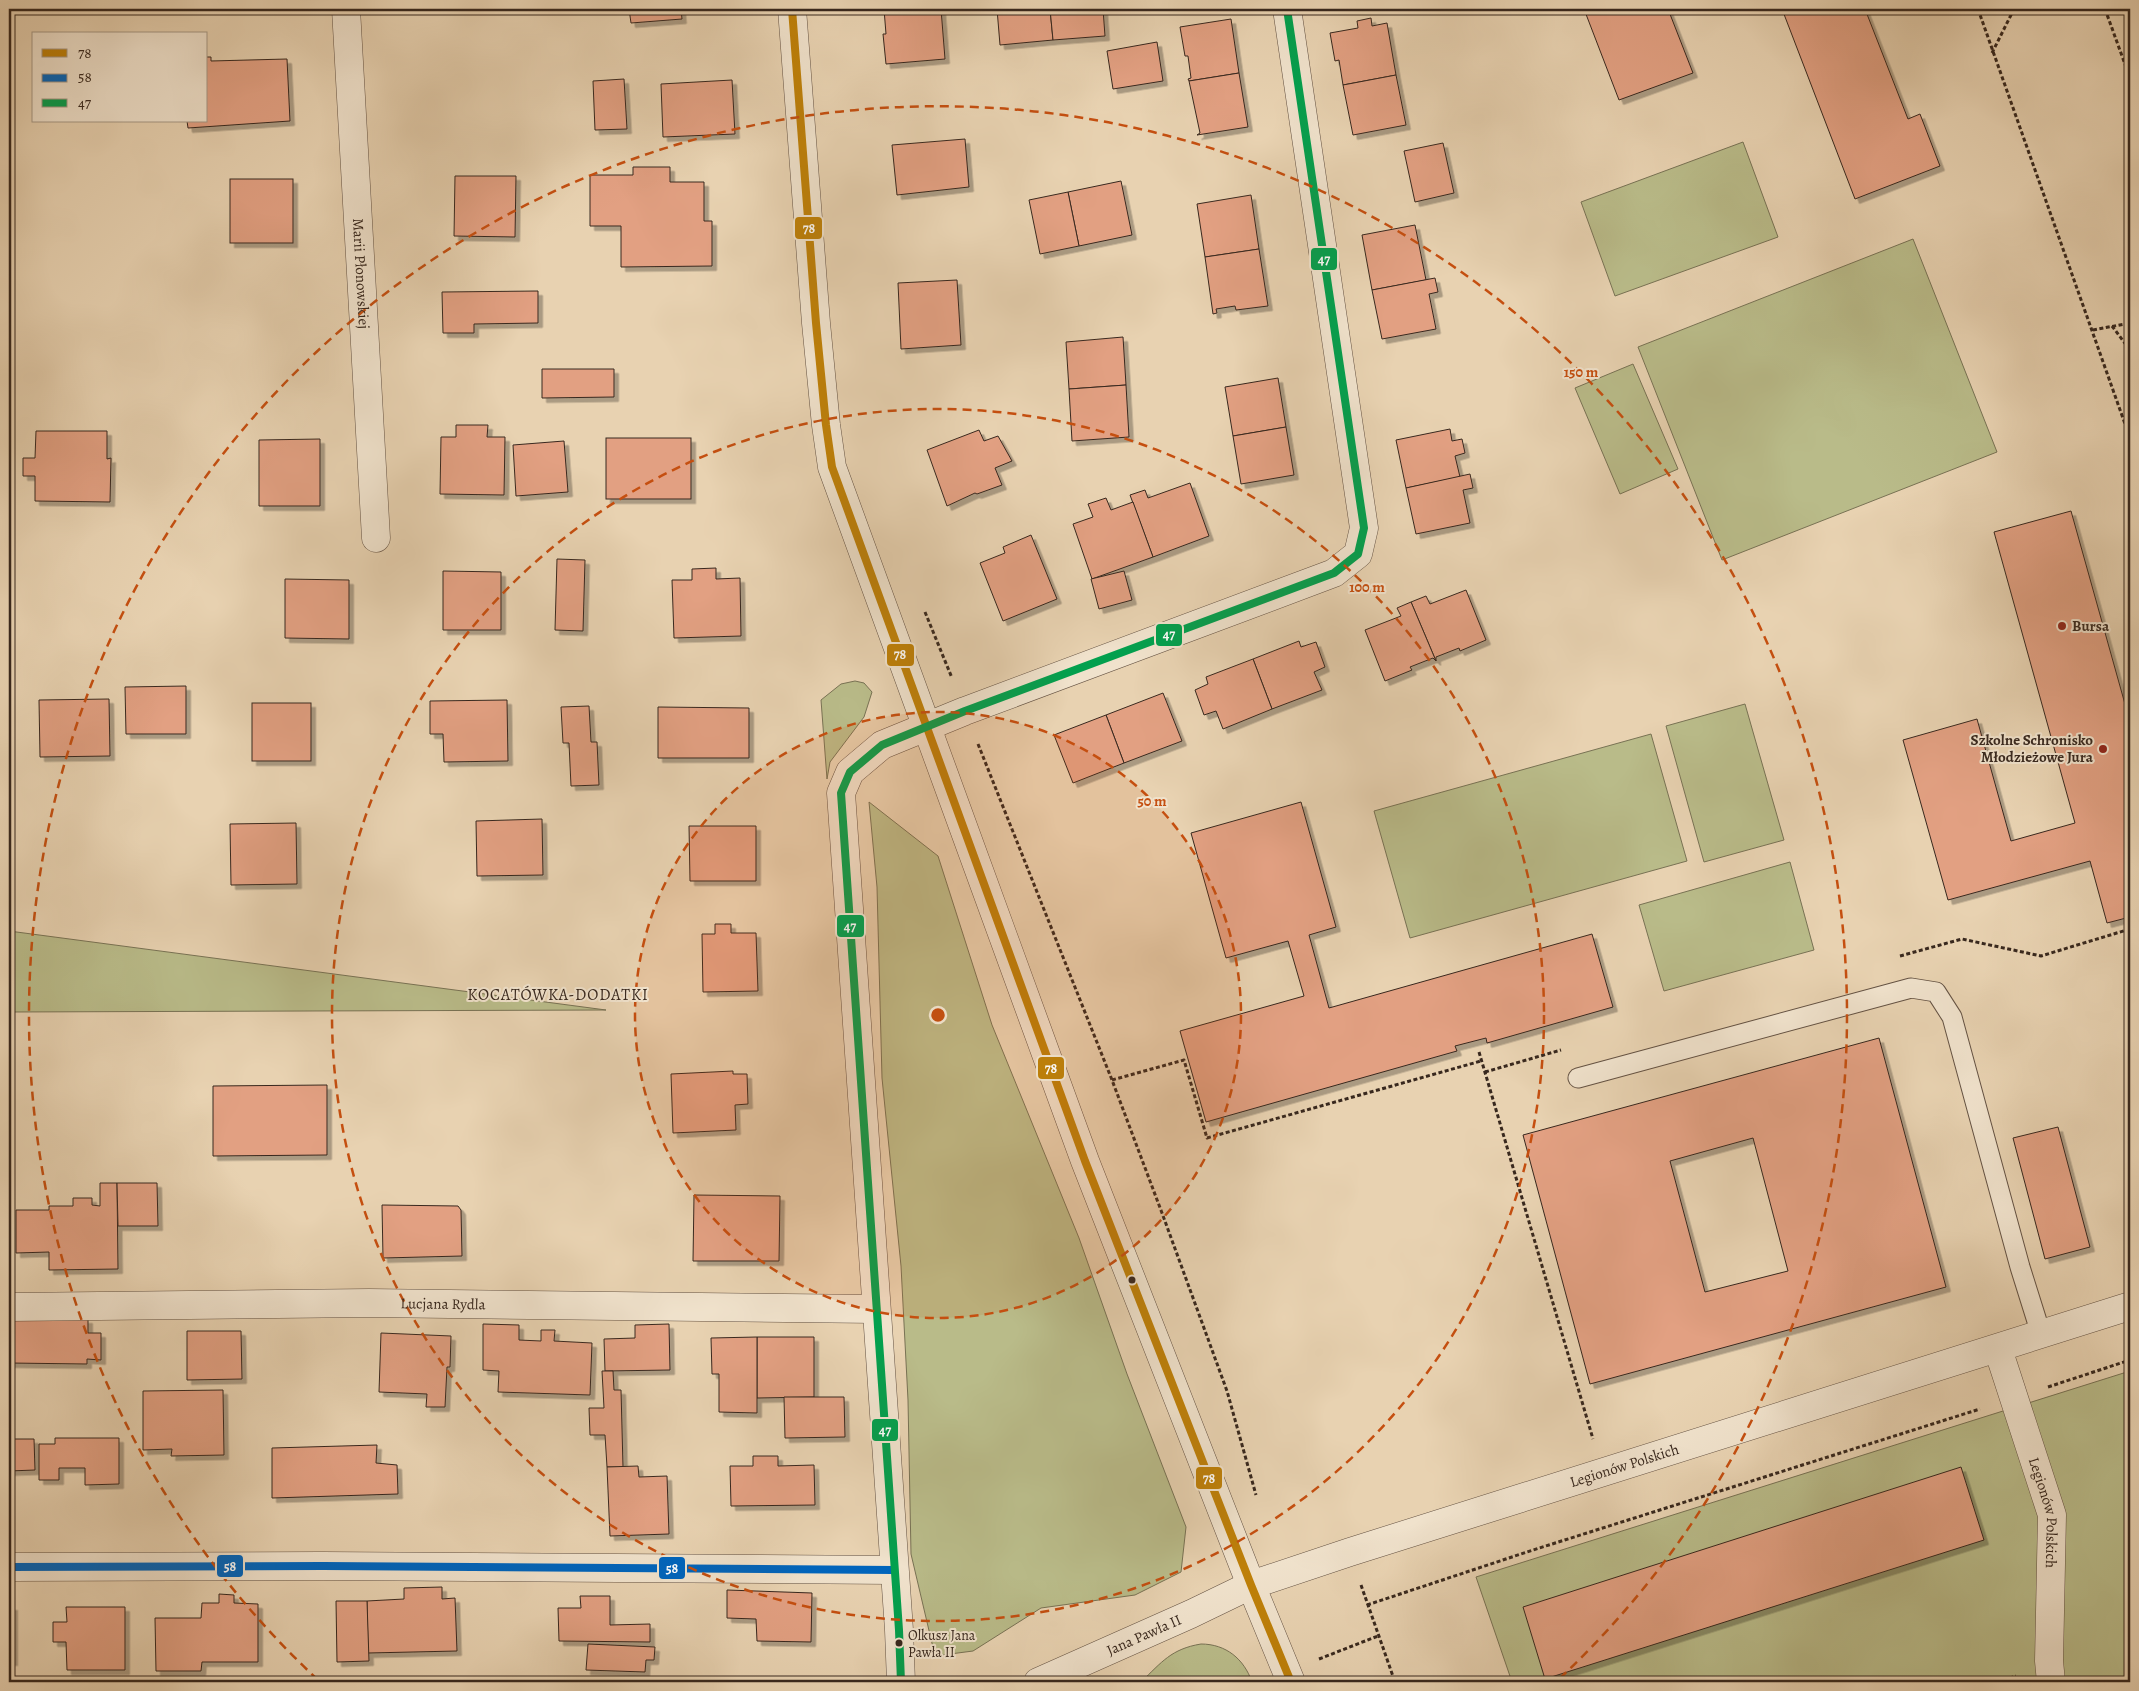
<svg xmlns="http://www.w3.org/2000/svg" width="2139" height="1691" font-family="Alegreya,serif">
	<defs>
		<filter id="shadow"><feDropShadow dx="4.5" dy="4.5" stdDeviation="0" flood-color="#0004"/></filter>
	</defs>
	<rect width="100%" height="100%" fill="#e8d2b1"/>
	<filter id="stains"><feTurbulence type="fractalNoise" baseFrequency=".004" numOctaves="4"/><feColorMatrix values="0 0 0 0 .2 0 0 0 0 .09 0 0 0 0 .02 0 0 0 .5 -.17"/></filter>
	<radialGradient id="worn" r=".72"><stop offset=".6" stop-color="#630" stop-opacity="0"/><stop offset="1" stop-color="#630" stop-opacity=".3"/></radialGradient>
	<!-- green -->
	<g fill="#b9bb89" stroke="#787254">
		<path d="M1743,142L1778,237L1615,296L1581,202Z"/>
		<path d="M1913,239L1997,452L1722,560L1638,347Z"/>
		<path d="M1633,364L1678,469L1620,494L1575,388Z"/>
		<path d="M855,681L864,683L872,692L864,717L830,762L827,779L821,700L841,684Z"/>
		<path d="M1745,704L1784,840L1704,862L1666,726Z"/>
		<path d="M1651,734L1687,861L1410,938L1374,811Z"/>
		<path d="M869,802L938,856L992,1025L1079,1238L1127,1374L1186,1527L1181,1572L1135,1595L1041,1608L973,1651L935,1656L911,1554L908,1400L901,1266L882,1078L877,887Z"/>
		<path d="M1790,862L1814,950L1664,991L1639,905Z"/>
		<path d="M9,931L606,1010L9,1012Z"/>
		<path d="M2130,1371V1682H1512L1476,1577Z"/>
		<path d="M1201,1644C1226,1644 1244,1659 1252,1682H1141C1162,1662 1171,1649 1201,1644Z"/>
	</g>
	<!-- building -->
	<g fill="#e2a082" stroke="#38281e" fill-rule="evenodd" filter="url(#shadow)">
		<path d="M629,9H681L682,19L631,23Z"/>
		<path d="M884,9H941L945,59L886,64L883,34H886Z"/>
		<path d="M997,9H1050L1053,40L1000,45Z"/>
		<path d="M1050,9H1103L1105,36L1053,40Z"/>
		<path d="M1584,9H1668L1693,73L1619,100Z"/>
		<path d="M1782,9H1865L1908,119L1920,114L1940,166L1855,199Z"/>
		<path d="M1371,18L1372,26L1387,23L1396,75L1343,85L1339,60L1335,61L1330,33L1358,28L1357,21Z"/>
		<path d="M1231,19L1239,73L1189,81L1188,79L1191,78L1188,56H1185L1180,27Z"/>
		<path d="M1157,42L1163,81L1113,89L1107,51Z"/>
		<path d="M206,57H211V61L287,59L290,121L188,128L187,121H206Z"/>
		<path d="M1239,73L1248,127L1197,135L1200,133L1189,81Z"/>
		<path d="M1396,75L1406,125L1353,135L1343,85Z"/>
		<path d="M624,79L627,129L595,130L593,81Z"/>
		<path d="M732,80L735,134L663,137L661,84Z"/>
		<path d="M965,139L969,187L897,195L892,145Z"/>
		<path d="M1443,143L1454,193L1415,202L1404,151Z"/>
		<path d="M633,167H670V182H704V221H712V266L621,267V226H590V175H633Z"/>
		<path d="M455,176H516L515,237L454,236Z"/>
		<rect x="230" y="179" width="63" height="64"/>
		<path d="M1121,181L1132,235L1079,246L1068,192Z"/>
		<path d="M1068,192L1079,246L1040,254L1029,200Z"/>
		<path d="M1251,195L1259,249L1205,257L1197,204Z"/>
		<path d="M1415,225L1426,280L1372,290L1362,235Z"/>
		<path d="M1259,249L1268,306L1236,310L1235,306L1216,309L1217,313L1213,314L1205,257Z"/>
		<path d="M1435,278L1438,292L1429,294L1436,329L1382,339L1372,290Z"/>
		<path d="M957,280L961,345L901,349L898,283Z"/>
		<path d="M538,291V323L474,324V333H443L442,292Z"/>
		<path d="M1123,337L1126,385L1069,389L1066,342Z"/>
		<path d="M542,369H614V397L542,398Z"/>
		<path d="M1278,378L1286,427L1233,436L1225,387Z"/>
		<path d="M1126,385L1129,437L1072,441L1069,389Z"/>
		<path d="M456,425H488L487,437H505L504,495L440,494L441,437H456Z"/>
		<path d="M1286,427L1294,475L1241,484L1233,436Z"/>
		<path d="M1450,429L1452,441L1462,439L1465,453L1455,456L1460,477L1406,488L1396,440Z"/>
		<path d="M979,430L984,441L998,436L1012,461L995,468L1002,485L977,494L975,493L947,506L927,450Z"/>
		<path d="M36,431H107V459L111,458L110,502L35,501V476H23V458H35Z"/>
		<rect x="606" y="438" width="85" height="61"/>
		<path d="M320,439V506H259V440Z"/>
		<path d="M564,441L568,492L516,496L513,445Z"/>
		<path d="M1470,474L1473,488L1463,490L1470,523L1416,534L1406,488Z"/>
		<path d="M1190,483L1209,536L1153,557L1130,495L1145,490L1148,498Z"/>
		<path d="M1106,498L1111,510L1133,502L1153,557L1092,579L1073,524L1093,517L1088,504Z"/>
		<path d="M2071,511L2130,722V917L2107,923L2090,861L1948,900L1903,740L1977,719L2011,841L2075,823L1994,532Z"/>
		<path d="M1031,535L1057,599L1003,621L980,563L1005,553L1003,547Z"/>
		<path d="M557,559L585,560L583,631L555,630Z"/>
		<path d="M716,568V579L740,578L741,636L674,638L672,580H692V569Z"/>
		<path d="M443,571L501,572V630H443Z"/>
		<path d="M1124,571L1132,600L1099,609L1091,579Z"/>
		<path d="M285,579L349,580V639L285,638Z"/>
		<path d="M1466,590L1486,640L1460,651L1459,648L1436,657V661L1411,602L1426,596L1430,604Z"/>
		<path d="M1411,602L1436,661L1433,658L1410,667L1412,670L1385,681L1365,630L1401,616L1397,608Z"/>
		<path d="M1299,641L1301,647L1316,642L1325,667L1314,672L1322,690L1272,709L1253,659Z"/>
		<path d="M1253,659L1272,709L1223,729L1216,711L1204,715L1195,690L1208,684L1206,677Z"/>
		<path d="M186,686V734H126L125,687Z"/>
		<path d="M1163,693L1182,741L1124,763L1106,715Z"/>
		<path d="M109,699L110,756L40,757L39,700Z"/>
		<path d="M507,700L508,761L444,762L443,734H430V701Z"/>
		<rect x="252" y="703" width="59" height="58"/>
		<path d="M589,706L591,742H597L599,785L571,786L569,743H563L561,707Z"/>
		<path d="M658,707L749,708V758H658Z"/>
		<path d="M1106,715L1124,763L1073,783L1054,735Z"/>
		<path d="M1301,802L1336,927L1309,935L1329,1008L1592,934L1613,1007L1487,1043L1486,1038L1455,1046L1457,1051L1206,1122L1180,1031L1304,996L1288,941L1226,958L1191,833Z"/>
		<path d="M542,819L543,875L477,876L476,821Z"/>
		<path d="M296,823L297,884L231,885L230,824Z"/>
		<path d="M689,826H756V881H690Z"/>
		<path d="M715,924H731V933H756L758,991L703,992L702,934H715Z"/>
		<path d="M1879,1038L1946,1287L1590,1384L1523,1135ZM1753,1138L1788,1271L1705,1292L1670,1161Z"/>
		<path d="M733,1071V1074H747L748,1104L735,1105L736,1130L673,1133L671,1074Z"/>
		<path d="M327,1085V1155L213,1156V1086Z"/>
		<path d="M2058,1127L2090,1247L2045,1259L2013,1138Z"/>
		<path d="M100,1183H117L118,1269L49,1270V1252L16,1253V1210H49V1206H73V1198H92V1205L100,1206Z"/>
		<path d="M117,1183H157L158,1226H118Z"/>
		<path d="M694,1195L780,1196L779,1261H693Z"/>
		<path d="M382,1205L458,1206L461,1210L462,1256L383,1258Z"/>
		<path d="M14,1319H88V1333H101V1360L87,1359V1364L9,1363V1332H14Z"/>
		<path d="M483,1324L519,1325V1340L541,1341V1330H555L554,1341L592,1343L590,1395L498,1392L499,1371L483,1370Z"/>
		<path d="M669,1324L670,1370L605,1371L604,1339L635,1338V1325Z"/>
		<path d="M187,1331H241L242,1379L187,1380Z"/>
		<path d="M381,1333L451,1336L450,1367H447L445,1407H426L427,1394L379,1392Z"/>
		<path d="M757,1337H814V1397L757,1398Z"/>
		<path d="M757,1337V1413L719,1412V1374H712L711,1338Z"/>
		<path d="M602,1371H613L614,1390H621L623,1467H607L605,1435H590L589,1408H604Z"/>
		<path d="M223,1390L224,1455L171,1456L172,1449L143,1450V1391Z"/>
		<path d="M784,1397H844L845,1437L785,1438Z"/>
		<path d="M55,1438H119V1484L85,1485V1468H59V1480H39V1444H55Z"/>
		<path d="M9,1439H34L35,1470L9,1471Z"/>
		<path d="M377,1445L376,1463L397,1465L398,1494L272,1498V1448Z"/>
		<path d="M753,1456H778V1466L814,1465L815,1505L731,1506L730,1466H753Z"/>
		<path d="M638,1466L639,1477L667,1476L669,1534L610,1536L607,1467Z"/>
		<path d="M1961,1467L1984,1540L1545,1679L1523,1607Z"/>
		<path d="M442,1587V1599L455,1598L457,1651L368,1653L367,1601L404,1599V1588Z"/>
		<path d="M727,1590L812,1593L811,1642L757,1641L756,1619L727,1618Z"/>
		<path d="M219,1594L234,1595V1603L258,1604V1662H202L201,1671H156L155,1618H201L202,1603H219Z"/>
		<path d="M580,1596H610V1625L650,1624V1642L559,1641L558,1608H581Z"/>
		<path d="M336,1601H367L369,1661L337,1662Z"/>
		<rect x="9" y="1606" width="4" height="55"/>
		<path d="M66,1607H125V1670H67L66,1642H53V1622H67Z"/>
		<path d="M588,1644L655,1647L654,1660H646L645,1672L586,1670Z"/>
	</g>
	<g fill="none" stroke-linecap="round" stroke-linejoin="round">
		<defs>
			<path id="service" d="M1578,1078L1911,988L1936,992L1952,1017L2020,1267L2041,1334"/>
			<g id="minor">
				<path id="s1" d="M346,9L376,538"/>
				<path id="s2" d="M9,1307L369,1303L876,1309"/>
				<path id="s3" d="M1998,1349L2052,1515L2049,1661L2051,1682"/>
				<path d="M9,1567L323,1566L893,1570"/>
				<path d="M901,1682L899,1630L841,793L850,772L882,745L965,711L1334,573L1358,554L1364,528L1287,9"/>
				<path id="s4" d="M1038,1682L1191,1614L1251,1585L1350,1552L2130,1306"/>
			</g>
			<path id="tertiary" d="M792,9L816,323L826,425L832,467L1085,1161L1251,1585L1291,1682"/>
		</defs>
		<!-- service casing -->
		<use href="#service" stroke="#645243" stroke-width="21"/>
		<!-- minor casing -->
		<use href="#minor" stroke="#645243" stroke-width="29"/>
		<!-- tertiary casing -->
		<use href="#tertiary" stroke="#645243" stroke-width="29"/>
		<!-- path -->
		<g stroke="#38281e" stroke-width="3" stroke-dasharray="4 2.5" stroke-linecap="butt">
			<path d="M1978,9L2130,438"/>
			<path d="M2105,9L2130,78"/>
			<path d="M1992,53L2014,9"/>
			<path d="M2112,326L2130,350"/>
			<path d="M2093,330L2130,323"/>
			<path d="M925,612L952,678"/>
			<path d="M978,744L1112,1080L1162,1213L1227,1391L1256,1495"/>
			<path d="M1900,956L1962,939L2041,956L2130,929"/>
			<path d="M1479,1052L1593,1439"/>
			<path d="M1485,1072L1561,1050"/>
			<path d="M1112,1080L1184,1060L1207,1138L1481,1061"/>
			<path d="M2048,1387L2130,1360"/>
			<path d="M1361,1585L1395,1682"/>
			<path d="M1367,1605L1533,1550L1980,1409"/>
			<path d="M1319,1659L1378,1636"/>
			<path d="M1997,1682L2016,1676"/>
		</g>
		<!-- service -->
		<use href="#service" stroke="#f0e2cc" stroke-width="19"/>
		<!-- minor -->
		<use href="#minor" stroke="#f0e2cc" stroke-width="28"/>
		<!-- tertiary -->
		<use href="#tertiary" stroke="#f0e2cc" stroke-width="28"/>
		<defs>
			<path id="bus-1" d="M792,9L816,323L826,425L832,467L1085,1161L1251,1585L1291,1682"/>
			<path id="bus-2" d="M9,1567L323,1566L893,1570"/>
			<path id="bus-3" d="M901,1682L899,1630L841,793L850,772L882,745L965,711L1334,573L1358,554L1364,528L1287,9"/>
		</defs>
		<!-- bus-1 casing -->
		<use href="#bus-1" stroke="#f0e2cc" stroke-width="11"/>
		<!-- bus-2 casing -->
		<use href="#bus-2" stroke="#f0e2cc" stroke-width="11"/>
		<!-- bus-3 casing -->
		<use href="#bus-3" stroke="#f0e2cc" stroke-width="11"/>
		<!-- bus-1 -->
		<use href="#bus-1" stroke="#be8009" stroke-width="8"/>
		<!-- bus-2 -->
		<use href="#bus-2" stroke="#0065bd" stroke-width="8"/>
		<!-- bus-3 -->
		<use href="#bus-3" stroke="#03a04e" stroke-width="8"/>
	</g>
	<!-- distance rings -->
	<circle cx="938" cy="1015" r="303" fill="#c54f10" fill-opacity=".12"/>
	<g fill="none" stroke="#c54f10" stroke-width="2.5" stroke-dasharray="9 6">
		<circle cx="938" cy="1015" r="303"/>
		<circle cx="938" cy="1015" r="606"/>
		<path d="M318 1680A909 909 0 1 1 1558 1680"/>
	</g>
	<!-- markers -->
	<g fill="#8f2418" stroke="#f0e2cc" stroke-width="2">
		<circle cx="2062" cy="626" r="5"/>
		<circle cx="2103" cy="749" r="5"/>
	</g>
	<g fill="#38281e" stroke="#f0e2cc" stroke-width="2">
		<circle cx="1132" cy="1280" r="4.5"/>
		<circle cx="899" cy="1643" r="4.5"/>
	</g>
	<g text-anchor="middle" stroke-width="4" stroke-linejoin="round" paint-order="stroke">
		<!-- bus labels -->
		<g font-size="14" fill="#38281e" stroke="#f0e2cc" text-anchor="start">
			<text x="908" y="1640">Olkusz Jana<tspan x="908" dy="17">Pawła II</tspan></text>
		</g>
		<!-- street labels -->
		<g font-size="15" fill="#38281e" stroke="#f0e2cc">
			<text dy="5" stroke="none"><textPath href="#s1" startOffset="265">Marii Płonowskiej</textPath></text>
			<text dy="5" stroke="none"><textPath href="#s2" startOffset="434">Lucjana Rydla</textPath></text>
			<text dy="5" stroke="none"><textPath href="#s4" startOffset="626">Legionów Polskich</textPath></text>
			<text dy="5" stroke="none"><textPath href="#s3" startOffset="171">Legionów Polskich</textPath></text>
			<text dy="5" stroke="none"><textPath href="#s4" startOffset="116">Jana Pawła II</textPath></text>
		</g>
		<!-- poi labels -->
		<g font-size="15" font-weight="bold" fill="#38281e" stroke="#f0e2cc" text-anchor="start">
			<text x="2072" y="631">Bursa</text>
			<text x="2093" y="745" text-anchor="end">Szkolne Schronisko<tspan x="2093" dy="17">Młodzieżowe Jura</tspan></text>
		</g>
		<!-- neighbourhood labels -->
		<g font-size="16" letter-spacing="1" fill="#38281e" stroke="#f0e2cc">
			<text x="558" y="1000">KOCATÓWKA-DODATKI</text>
		</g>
	</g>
	<circle cx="938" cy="1015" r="8" fill="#c54f10" stroke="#f0e2cc" stroke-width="2.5"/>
	<g font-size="15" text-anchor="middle" font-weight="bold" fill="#c54f10" stroke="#f0e2cc" stroke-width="4" stroke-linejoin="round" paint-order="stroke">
		<text x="1581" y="377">150 m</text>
		<text x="1367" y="592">100 m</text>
		<text x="1152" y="806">50 m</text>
	</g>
	<g stroke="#f0e2cc" stroke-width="2">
		<rect x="794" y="216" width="29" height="24" rx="5" fill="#be8009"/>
		<rect x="1310" y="247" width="28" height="24" rx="5" fill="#03a04e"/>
		<rect x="1155" y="623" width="28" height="24" rx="5" fill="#03a04e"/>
		<rect x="886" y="643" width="29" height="24" rx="5" fill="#be8009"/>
		<rect x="836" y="914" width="29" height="24" rx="5" fill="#03a04e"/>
		<rect x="1037" y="1056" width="28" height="24" rx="5" fill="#be8009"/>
		<rect x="871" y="1418" width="28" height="24" rx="5" fill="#03a04e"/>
		<rect x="1195" y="1466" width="28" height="24" rx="5" fill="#be8009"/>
		<rect x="216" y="1554" width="28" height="24" rx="5" fill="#0065bd"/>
		<rect x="658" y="1556" width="28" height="24" rx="5" fill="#0065bd"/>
	</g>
	<g font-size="14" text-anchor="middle" font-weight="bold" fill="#fff">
		<text x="809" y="233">78</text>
		<text x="1324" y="264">47</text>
		<text x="1169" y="639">47</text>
		<text x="900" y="659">78</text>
		<text x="850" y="931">47</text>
		<text x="1051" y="1073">78</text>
		<text x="885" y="1435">47</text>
		<text x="1209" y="1483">78</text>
		<text x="230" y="1571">58</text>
		<text x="672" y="1573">58</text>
	</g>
	<!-- margin -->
	<rect width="2139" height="1691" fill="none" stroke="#e8d2b1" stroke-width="30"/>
	<rect x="10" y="10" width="2119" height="1671" fill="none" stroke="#38281e" stroke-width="2.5"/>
	<rect x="15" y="15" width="2109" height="1661" fill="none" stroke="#38281e"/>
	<!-- legend -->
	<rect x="32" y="32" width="175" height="90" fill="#f0e2cc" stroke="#a69886"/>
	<rect x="42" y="49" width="25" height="8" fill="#be8009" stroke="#a69886"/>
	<text x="78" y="58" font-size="15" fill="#38281e">78</text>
	<rect x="42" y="74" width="25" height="8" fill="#0065bd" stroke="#a69886"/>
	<text x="78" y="82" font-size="15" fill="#38281e">58</text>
	<rect x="42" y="99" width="25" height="8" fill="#03a04e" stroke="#a69886"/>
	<text x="78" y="108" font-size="15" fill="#38281e">47</text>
	<rect width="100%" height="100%" filter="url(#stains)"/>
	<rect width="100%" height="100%" fill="url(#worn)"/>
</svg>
